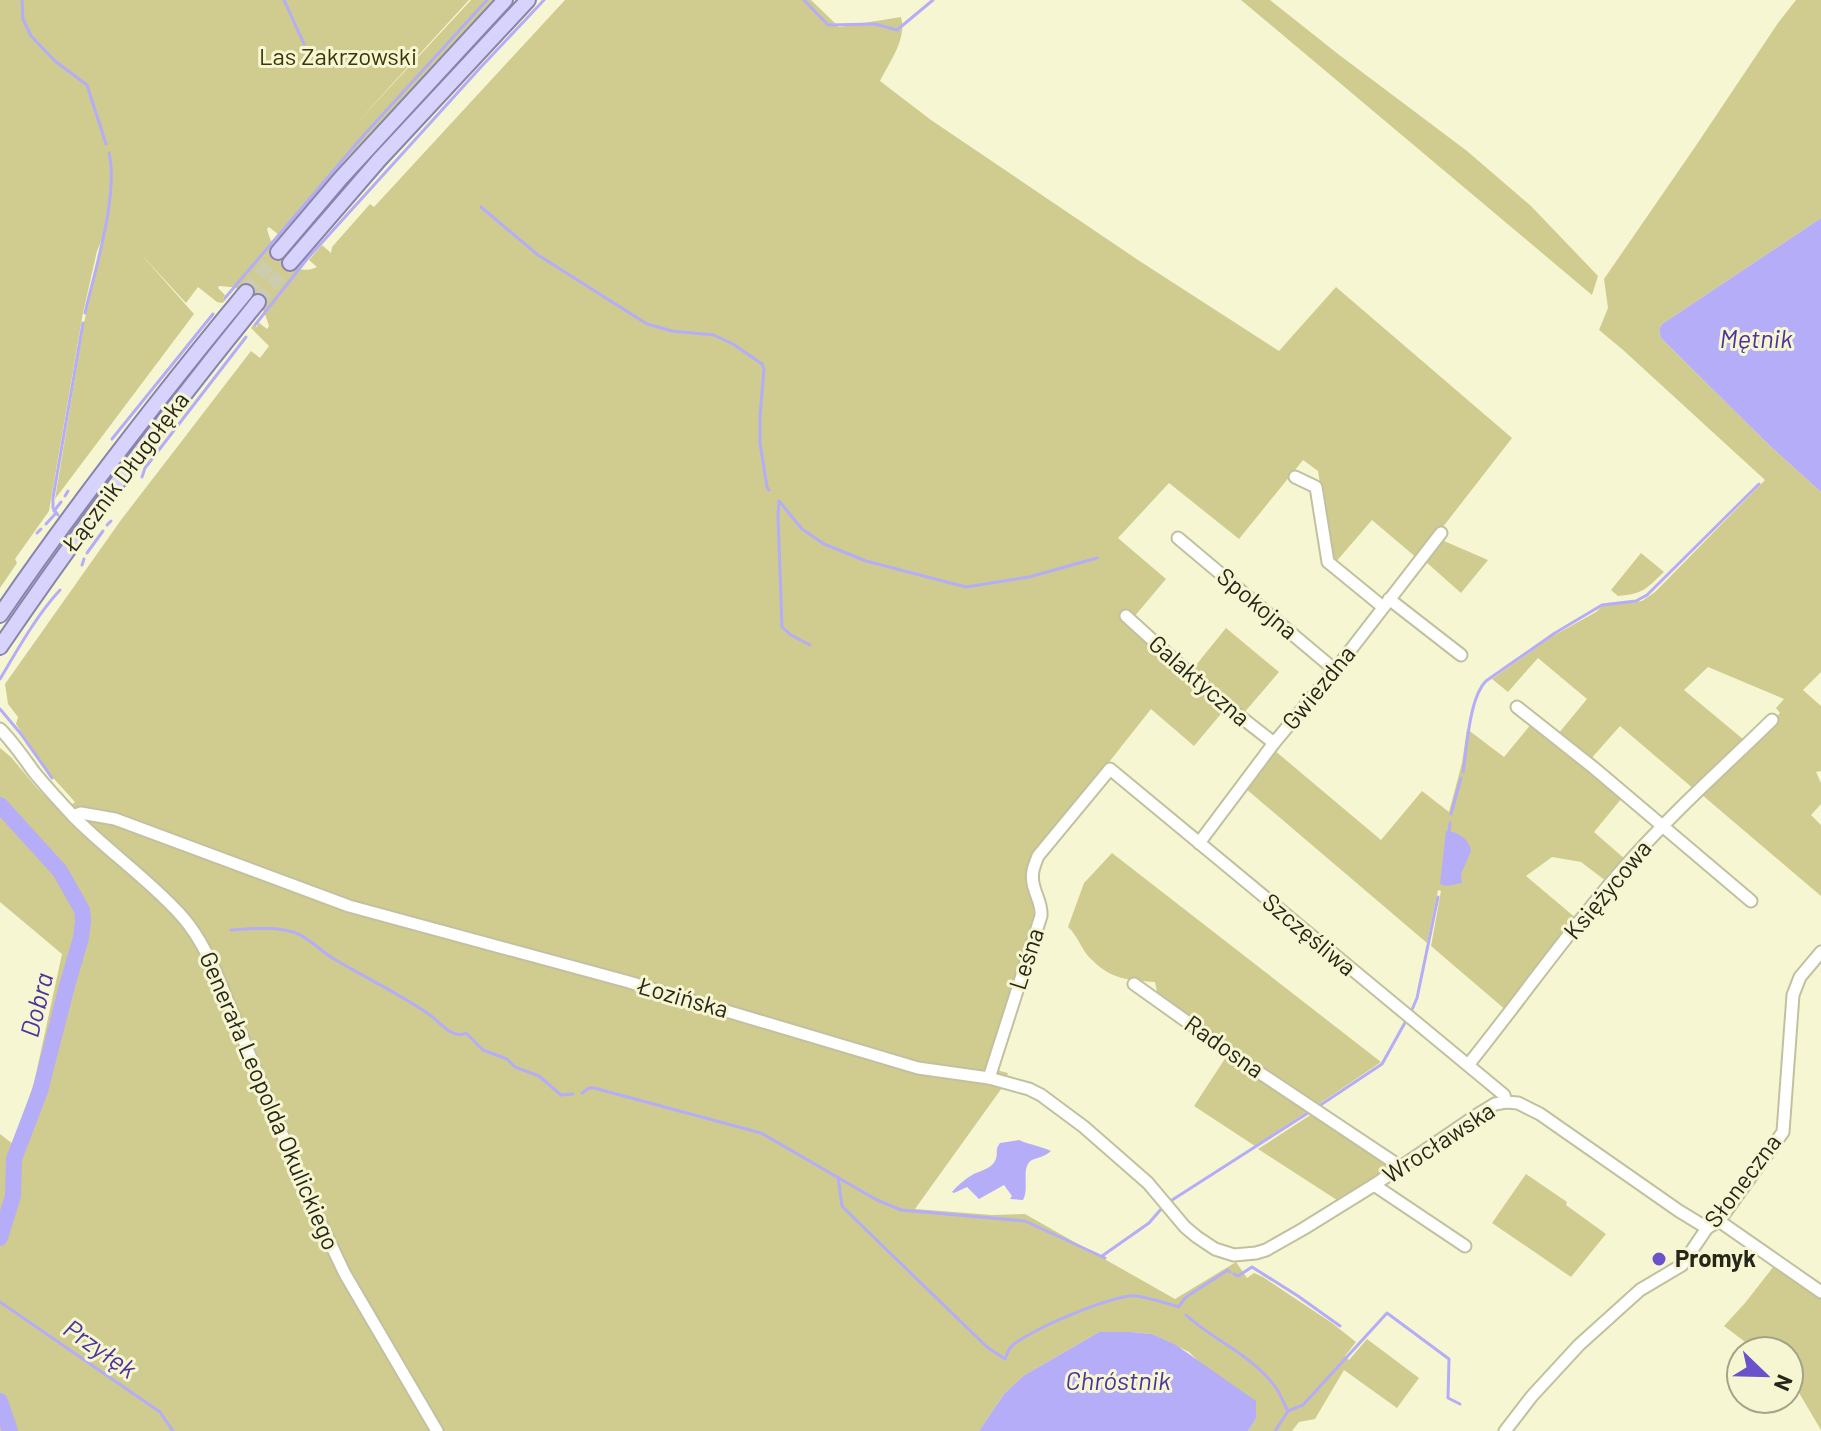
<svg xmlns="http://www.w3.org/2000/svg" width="1821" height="1431" font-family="Barlow,sans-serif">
	<rect width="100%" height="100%" fill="#f7f6d3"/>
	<!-- green -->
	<g fill="#d0cc8f">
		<path d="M0,0H469L353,127L471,0H493L306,206L275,243L279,235L269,227L267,229C272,250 292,279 317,267L309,260L322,245L331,253L332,247L370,204L374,207L565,0H811L839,27L901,17C907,39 890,61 880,81L931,120L1138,260L1279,351L1336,287L1512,438L1418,559L1372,520L1335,563L1332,560L1318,471L1303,460L1239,539L1169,483L1118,538L1166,579L1128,624L1225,709L1194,746L1151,709L1034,857L1037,916L989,1068L1008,1073L1004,1085L915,1209L992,1215L1025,1214L1175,1299L1236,1262L1247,1278L1254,1273L1263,1277L1332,1323L1356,1342L1345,1356L1349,1360L1367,1339L1419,1378L1397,1408L1344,1370L1315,1419L1299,1422L1292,1431H1248L1256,1419L1189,1352L1152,1334L1131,1332H1099L1023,1376L1004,1394L979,1431H0V1134L13,1144L34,1083L62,954L0,902V748L11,757L36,787L62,813L75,802L45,769L16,724L18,717L8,704L5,684L121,520L251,351L260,358L269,346L251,328L253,325L257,327L258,322L267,329L269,326C261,298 249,287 219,286L218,288L225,295L223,298L226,300L222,303L217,302L198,287L186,303L139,252L194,314L55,499L84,323L103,237L97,251L83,313L49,511L15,559L17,563L0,588Z"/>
		<path d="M1241,0H1270L1338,54L1467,151L1531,206L1598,276L1592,295Z"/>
		<path d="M1796,0H1821V218L1662,324L1659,330L1661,338L1769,445L1821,492V672L1803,690L1821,706V771L1816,772L1821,783V804L1811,815L1821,825V896L1701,794L1780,713L1776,708L1784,699L1708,667L1684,690L1744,740L1695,790L1620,726L1590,760L1558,734L1587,699L1538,658L1508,692L1492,679L1553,636L1596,612L1602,606L1642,601L1655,592L1765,480L1622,349L1599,330L1608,308L1604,279L1695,147L1778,23Z"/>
		<path d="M1444,541L1488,560L1461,593L1425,561L1435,547Z"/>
		<path d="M1641,553L1664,572C1646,589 1643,594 1618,596L1611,590Z"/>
		<path d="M1226,628L1279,672L1243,714L1192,670Z"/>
		<path d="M1532,723L1622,798L1594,832L1626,860L1606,881L1581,862L1552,857L1526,876L1577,919L1507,1011L1431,946L1441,891L1438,890L1427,943L1245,788L1274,750L1381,840L1422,791L1449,812L1462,763L1467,729L1504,757Z"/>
		<path d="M1112,853L1381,1062L1316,1106L1163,1000L1157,992L1155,982C1128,980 1111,980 1090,958C1081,949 1078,936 1068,927L1084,883Z"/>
		<path d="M1228,1054L1311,1109L1255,1146L1194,1106Z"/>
		<path d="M1315,1112L1395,1166L1340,1202L1258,1149Z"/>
		<path d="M1526,1174L1567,1202L1566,1205L1606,1234L1571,1277L1492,1223Z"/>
		<path d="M1774,1266L1821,1295V1430L1789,1376V1351H1757L1724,1326L1745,1303Z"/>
	</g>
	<!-- water -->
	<g fill="#b5adf7">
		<path d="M1821,218V492L1769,445L1661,338L1659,330L1662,324Z"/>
		<path d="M1446,831C1458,831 1470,840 1471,851L1461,874L1462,883L1447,886L1440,884Z"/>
		<path d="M1019,1140C1030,1145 1041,1146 1051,1151C1044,1157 1039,1157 1032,1160C1020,1167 1030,1188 1023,1200L1010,1199L1012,1196L1004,1185L979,1199L967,1187L954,1193L952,1192C958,1185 964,1180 972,1175C979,1171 991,1169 995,1161C999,1153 994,1151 1000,1143Z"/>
		<path d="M1099,1332H1131L1152,1334L1176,1345L1256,1401V1419L1248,1431H979L1004,1394L1023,1376Z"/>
	</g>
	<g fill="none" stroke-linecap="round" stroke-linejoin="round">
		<!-- stream -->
		<g stroke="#b5adf7" stroke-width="3">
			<path d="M22,0L23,19L31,36L55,61L87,85L106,144"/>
			<path d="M284,0L304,44"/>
			<path d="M804,0L828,25L875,24L897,30L933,0"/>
			<path d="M481,207L538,255L647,324L672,331L714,335L733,344L762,364L764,369L760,416V443L767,487L769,490"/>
			<path d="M225,298L363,136L487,0"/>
			<path d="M85,313C95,270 119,194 109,153"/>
			<path d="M255,325L307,259L480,68L544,0"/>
			<path d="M112,439L213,314"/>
			<path d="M142,477L145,468L246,337"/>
			<path d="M65,496L68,491"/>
			<path d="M779,501L802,529L824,544L866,561L966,587L1029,577L1097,558"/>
			<path d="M779,501L778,516L782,627L791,635L810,645"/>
			<path d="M54,511L61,502"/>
			<path d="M58,515L53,508V498L83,323"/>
			<path d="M46,524L56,513"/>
			<path d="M107,525L111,521"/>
			<path d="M37,533L41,529"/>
			<path d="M87,553L103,531"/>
			<path d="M82,565L84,559"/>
			<path d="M0,679C18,649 36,616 60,590"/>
			<path d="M0,709L21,734L52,778"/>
			<path d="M1463,772C1467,748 1469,698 1486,681L1555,633L1602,605L1636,601L1647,595L1759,484"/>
			<path d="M1451,814L1461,778"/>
			<path d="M1449,831L1450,823"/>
			<path d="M231,930C252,929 273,926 293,932C308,936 320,951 334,959C366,978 400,994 430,1015C441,1023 453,1040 466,1033L483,1050L507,1059L515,1067L539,1076L561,1095L573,1094"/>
			<path d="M1411,1012L1417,998L1438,897"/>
			<path d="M582,1093L589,1088H594L761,1133L875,1199L901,1210L1025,1221L1105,1258"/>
			<path d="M1319,1106L1382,1064L1407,1019"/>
			<path d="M838,1177L842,1206L857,1221L987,1347L1005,1359C1006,1356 1008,1351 1010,1348C1023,1332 1116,1293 1136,1296C1150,1298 1166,1303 1179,1307"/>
			<path d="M1169,1202L1311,1111"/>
			<path d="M1102,1256L1149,1223L1162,1208"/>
			<path d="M1234,1274L1238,1276L1252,1267L1298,1296L1340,1326"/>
			<path d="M0,1302L160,1412L173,1431"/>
			<path d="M1179,1306L1186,1297L1228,1270L1230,1272"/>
			<path d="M1186,1315C1214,1341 1253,1355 1276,1388C1281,1395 1284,1404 1288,1411L1275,1431"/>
			<path d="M1288,1411L1303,1405L1387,1313L1449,1359L1448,1398L1460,1404"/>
		</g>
		<!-- river -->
		<g stroke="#b5adf7" stroke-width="16">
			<path d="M0,805L60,871L82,910L83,921L81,938L67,986L40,1091L14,1159L13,1196L0,1238"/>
			<path d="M0,1401L10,1431"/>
		</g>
		<!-- major-tunnel -->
		<g stroke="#cdccae" stroke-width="14" stroke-dasharray="14 7" stroke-linecap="butt">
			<path d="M246,292L278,252"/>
			<path d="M258,302L290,263"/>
		</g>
		<defs>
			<g id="minor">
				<path d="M1295,477L1316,487L1328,562L1383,607"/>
				<path d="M1178,538L1335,670"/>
				<path d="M1389,599L1461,655"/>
				<path d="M1126,616L1214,696L1274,743"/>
				<path d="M1517,707L1594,768L1751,901"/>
				<path d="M0,729C13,742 23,757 34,772C47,788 61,803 75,818C108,851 148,879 179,913C195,930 205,950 215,970L305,1190L345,1274L437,1431"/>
				<path d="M73,816L81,813L115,819L349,906L629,982L918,1068L989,1078L1029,1089L1041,1095L1084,1127L1148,1183L1185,1227L1197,1237L1215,1249L1234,1255L1256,1253L1266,1250L1303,1229L1374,1185L1477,1115L1495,1104L1506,1102L1518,1103L1540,1114L1679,1211L1707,1228"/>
				<path d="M1199,843L1274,743L1335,670L1441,533"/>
				<path d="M1134,984L1245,1063L1401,1167"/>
				<path d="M1468,1065C1522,998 1571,927 1628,863C1673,812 1724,767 1772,720"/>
				<path d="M989,1078L1041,916C1042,903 1035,895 1033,883C1031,873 1034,866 1038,856L1110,769L1504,1095L1506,1102"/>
				<path d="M1374,1185L1465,1246"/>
				<path d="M1719,1221L1821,1292"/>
				<path d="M1505,1431L1532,1396L1579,1345L1640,1290L1682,1265L1707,1228L1719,1221L1783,1132L1793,995L1800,977L1821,952"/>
			</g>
			<g id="major">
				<path d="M278,252L341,178L505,0"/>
				<path d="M290,263L379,160L528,0"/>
				<path d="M0,615C77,503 160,396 246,292"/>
				<path d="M0,647C81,528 167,414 258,302"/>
			</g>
		</defs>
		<!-- minor casing -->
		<use href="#minor" stroke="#c2c19f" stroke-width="15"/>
		<!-- major casing -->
		<use href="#major" stroke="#8884ac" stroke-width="18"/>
		<!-- minor -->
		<use href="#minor" stroke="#fff" stroke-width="11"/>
		<!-- major -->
		<use href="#major" stroke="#d7d3fc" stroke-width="14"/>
	</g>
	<!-- markers -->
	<circle fill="#6b52cb" stroke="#f7f6d3" stroke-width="3" cx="1659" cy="1259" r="8"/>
	<g text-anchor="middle" stroke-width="6" stroke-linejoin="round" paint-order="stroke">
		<!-- park labels -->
		<g font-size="24" fill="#3b3708" stroke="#f7f6d3">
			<text x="338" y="65">Las Zakrzowski</text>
		</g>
		<!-- street labels -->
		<g font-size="24" fill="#27261a" stroke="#f7f6d3">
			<text transform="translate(126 472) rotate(-53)" y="8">Łącznik Długołęka</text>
			<text transform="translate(1257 604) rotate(40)" y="8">Spokojna</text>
			<text transform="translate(1199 681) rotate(41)" y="8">Galaktyczna</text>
			<text transform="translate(1319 688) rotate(-51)" y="8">Gwiezdna</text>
			<text transform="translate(1608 890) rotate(-50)" y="8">Księżycowa</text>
			<text transform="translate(1309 935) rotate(40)" y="8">Szczęśliwa</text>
			<text transform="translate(1027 959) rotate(-72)" y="8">Leśna</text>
			<text transform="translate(683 998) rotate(16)" y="8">Łozińska</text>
			<text transform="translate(1224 1047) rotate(35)" y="8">Radosna</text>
			<text transform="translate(269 1101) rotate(67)" y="8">Generała Leopolda Okulickiego</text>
			<text transform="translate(1439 1143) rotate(-33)" y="8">Wrocławska</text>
			<text transform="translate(1743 1181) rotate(-53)" y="8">Słoneczna</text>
		</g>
		<!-- poi labels -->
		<g font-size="24" font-weight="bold" fill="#27261a" stroke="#f7f6d3" text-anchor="start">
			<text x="1675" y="1267">Promyk</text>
		</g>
		<!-- water labels -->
		<g font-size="26" font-style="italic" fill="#4d349c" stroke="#f7f6d3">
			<text x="1756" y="348">Mętnik</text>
			<text transform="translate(37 1005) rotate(-76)" y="9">Dobra</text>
			<text transform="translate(100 1349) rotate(35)" y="9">Przyłęk</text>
			<text x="1118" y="1390">Chróstnik</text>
		</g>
	</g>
	<!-- north arrow -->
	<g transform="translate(1765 1375) rotate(113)"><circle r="38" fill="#f7f6d3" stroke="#a4a389" stroke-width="2"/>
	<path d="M0-6L14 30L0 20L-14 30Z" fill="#6b52cb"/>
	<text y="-12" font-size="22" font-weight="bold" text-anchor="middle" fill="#27261a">N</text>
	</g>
</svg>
